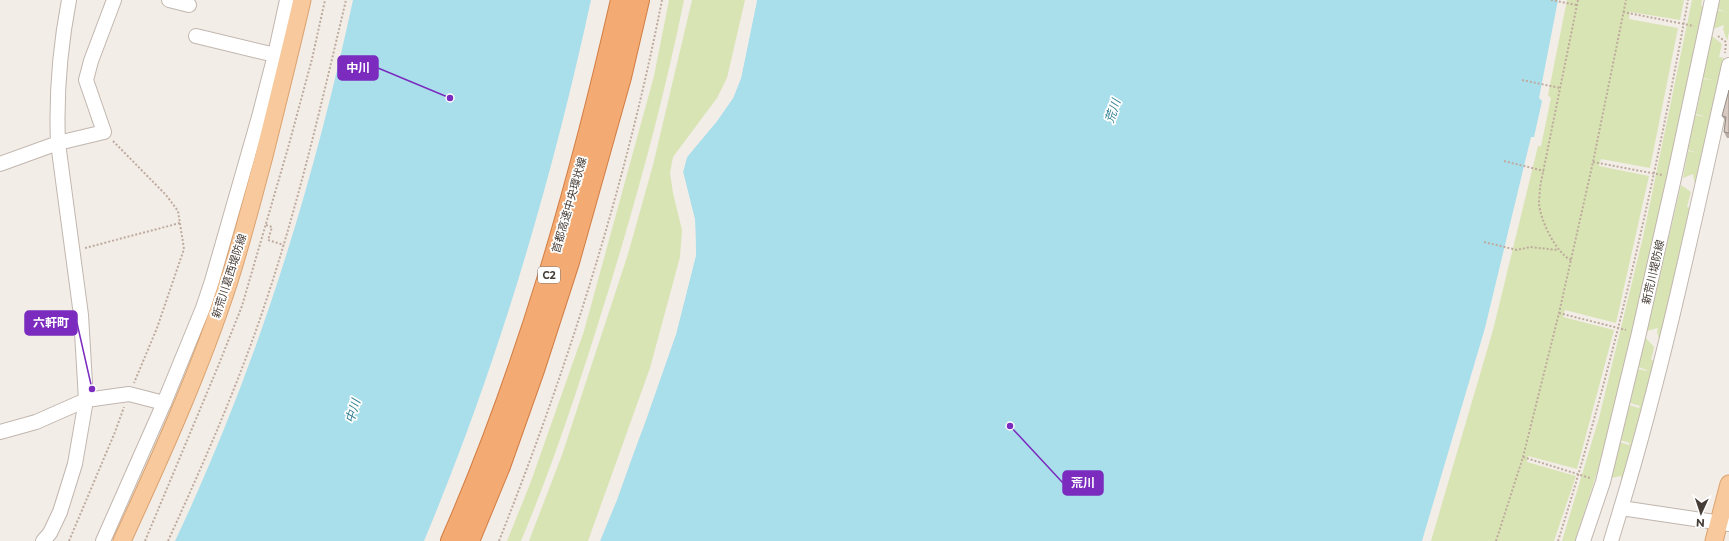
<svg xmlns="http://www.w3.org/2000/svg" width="1729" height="541" font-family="Montserrat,'Noto Sans JP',sans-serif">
	<rect width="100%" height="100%" fill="#f3ede8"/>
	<!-- green -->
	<g fill="#d9e4b4">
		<path d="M669,0H684C662,109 631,219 598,324C575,397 551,470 521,541H507L530,484L584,331L654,76Z"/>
		<path d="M692,0H745L727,78L717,98L673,157L670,173L673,193L682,230L680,257L650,368L588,541H529L562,455L628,254L653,165Z"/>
		<path d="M1567,0H1684L1680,20L1630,12L1629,19L1678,28L1650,168L1601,159L1599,166L1649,176L1616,323L1565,310L1563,317L1614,330L1577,469L1528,456L1527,462L1576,476L1554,541H1431L1493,330L1538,146H1541L1551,98L1548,95Z"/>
		<path d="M1692,0H1702L1701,6H1703L1668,176L1615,408L1595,479L1575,541H1562L1599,418L1643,237Z"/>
		<path d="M1720,0H1729V32L1727,41L1723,29L1724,25L1713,29L1717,10L1726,12L1718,9Z"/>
		<path d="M1711,35L1722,44L1719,57L1724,58L1696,190L1693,174L1683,178L1688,151L1699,153L1688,150L1695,115L1706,117L1696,114L1703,79L1713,80L1703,78Z"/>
		<path d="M1681,185L1691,192L1687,207L1692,208L1660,343L1657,332L1658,328L1647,331Z"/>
		<path d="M1645,337L1654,347L1651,360L1655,361L1620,496L1621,476L1611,478L1619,442L1629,445L1630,443L1620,440L1629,405L1639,408L1640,406L1630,403L1638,369L1647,371V370L1638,367Z"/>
	</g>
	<!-- water -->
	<g fill="#a9dfeb">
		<path d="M353,0H591C551,184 497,367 424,541H175C257,368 313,186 353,0Z"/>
		<path d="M757,0H1558L1539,98L1542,101L1534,137H1531L1485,328L1422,541H600L645,423L676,334L696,255L695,220L683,172L687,157L717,121L733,98L741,78Z"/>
	</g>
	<!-- pier -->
	<path fill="#f3ede8" d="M755,0H757L741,78L733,98L717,121L687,157L685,164L683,172L695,220L696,255L676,334L617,500L600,541H598L643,423L674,333L694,255L693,221L681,172L683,164L686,155L716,120L731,97L739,78Z"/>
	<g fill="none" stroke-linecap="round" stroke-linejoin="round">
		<defs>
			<g id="minor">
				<path d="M169,0L189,5"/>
				<path d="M196,36L275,55"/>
				<path d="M0,164L58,143L104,132L86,80L91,61L114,0"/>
				<path d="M0,432L36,422L86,400L129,394L164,403"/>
				<path d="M1621,508C1665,362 1696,213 1729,65"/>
				<path d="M43,541L50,533L60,512L75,464L86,400L81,315L58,143C56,95 60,47 69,0"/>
				<path d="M103,541L164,403L203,308L212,281L259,117L275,55L287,0"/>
				<path d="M1583,541L1603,482L1639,333L1674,178L1712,0"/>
				<path d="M1611,541L1621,508L1729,524"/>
			</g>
			<g id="major">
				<path d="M122,541C161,456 200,370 229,281C242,240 253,197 264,156C277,104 290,52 302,0"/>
				<path d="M1714,541L1729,484"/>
			</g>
			<g id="highway">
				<path d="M451,541C527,368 579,184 621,0"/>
				<path d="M469,541L500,466L534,370L569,262L621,77L639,0"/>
			</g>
		</defs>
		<!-- minor casing -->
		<use href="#minor" stroke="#c1b6ae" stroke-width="16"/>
		<!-- major casing -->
		<use href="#major" stroke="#dba26e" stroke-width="19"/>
		<!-- highway casing -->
		<use href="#highway" stroke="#d27d43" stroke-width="22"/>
		<!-- path -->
		<g stroke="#beab9e" stroke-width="2" stroke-dasharray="2 2" stroke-linecap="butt">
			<path d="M1551,0L1577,5"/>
			<path d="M1623,12L1694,26"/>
			<path d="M1718,36L1726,42L1725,53"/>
			<path d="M1522,80L1560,88"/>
			<path d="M113,141L166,195L178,211L184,249L157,328L134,383"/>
			<path d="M1504,161L1544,171"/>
			<path d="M1593,162L1662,175"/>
			<path d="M266,225L272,227L268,240L284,245"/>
			<path d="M1484,242L1517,250L1530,247L1558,250"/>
			<path d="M85,248L180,223"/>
			<path d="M1571,260C1556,253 1540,220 1539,203C1539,198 1540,192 1540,187L1578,0"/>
			<path d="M1559,313L1626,330"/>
			<path d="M1523,457L1590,478"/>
			<path d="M69,541L115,432L124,407"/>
			<path d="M145,541L219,364L242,306L288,148L312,59L325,0"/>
			<path d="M168,541C204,462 239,383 266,301C299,202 322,101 346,0"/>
			<path d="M499,541C568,367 626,184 662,0"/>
			<path d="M1496,541L1523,457L1559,313L1593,162L1626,0"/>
			<path d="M1558,541C1614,364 1655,182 1688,0"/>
		</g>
		<!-- minor -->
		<use href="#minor" stroke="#fff" stroke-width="14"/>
		<!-- major -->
		<use href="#major" stroke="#f7c99d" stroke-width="17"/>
		<!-- highway -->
		<use href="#highway" stroke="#f3ab73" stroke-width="20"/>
	</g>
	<!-- wall -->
	<path fill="#b9ada6" d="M1729,90V138H1727L1724,132L1725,121L1722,116Z"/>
	<!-- building -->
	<path fill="#d7c9c1" stroke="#968d87" d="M1729,90V133L1724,132L1726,117L1722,116Z"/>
	<g text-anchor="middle" stroke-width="3.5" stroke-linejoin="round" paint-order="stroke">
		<!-- shield labels -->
		<rect fill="#fff" stroke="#7e7773" stroke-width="1" x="538" y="267" width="22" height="16" rx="3"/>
		<g font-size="10" font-weight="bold" fill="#463d37">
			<text x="549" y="279">C2</text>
		</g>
		<!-- street labels -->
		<g font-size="11" fill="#463d37" stroke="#fff">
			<text transform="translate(569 205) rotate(-74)" y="4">首都高速中央環状線</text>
			<text transform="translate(1653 272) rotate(-77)" y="4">新荒川堤防線</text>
			<text transform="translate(229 276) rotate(-72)" y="4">新荒川葛西堤防線</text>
		</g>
		<!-- water labels -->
		<g font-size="12" font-style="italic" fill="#328093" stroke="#fff">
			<text transform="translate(1113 111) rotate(-72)" y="4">荒川</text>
			<text transform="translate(353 411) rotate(-73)" y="4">中川</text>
		</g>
	</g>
	<!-- callouts -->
	<path fill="none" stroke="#7b2cbf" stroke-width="1.5" d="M450 98L378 68M92 389L77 323M1010 426L1063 483"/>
	<g fill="#7b2cbf" stroke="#fff" stroke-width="1.5">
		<circle cx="450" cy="98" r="4"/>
		<circle cx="92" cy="389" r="4"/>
		<circle cx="1010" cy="426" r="4"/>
	</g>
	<g fill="#7b2cbf" stroke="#7b2cbf" stroke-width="1.5">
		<rect x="338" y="56" width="40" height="24" rx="4"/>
		<rect x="25" y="311" width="52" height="24" rx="4"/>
		<rect x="1063" y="471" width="40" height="24" rx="4"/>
	</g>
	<g font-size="12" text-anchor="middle" font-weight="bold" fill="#fff">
		<text x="358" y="72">中川</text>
		<text x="51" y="327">六軒町</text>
		<text x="1083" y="487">荒川</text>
	</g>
	<!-- north arrow -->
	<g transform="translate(1701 513) rotate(183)" stroke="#ffffff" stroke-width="3" paint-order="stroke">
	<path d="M0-3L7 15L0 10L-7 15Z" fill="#463d37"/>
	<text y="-6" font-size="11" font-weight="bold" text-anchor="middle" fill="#463d37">N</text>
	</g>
</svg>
